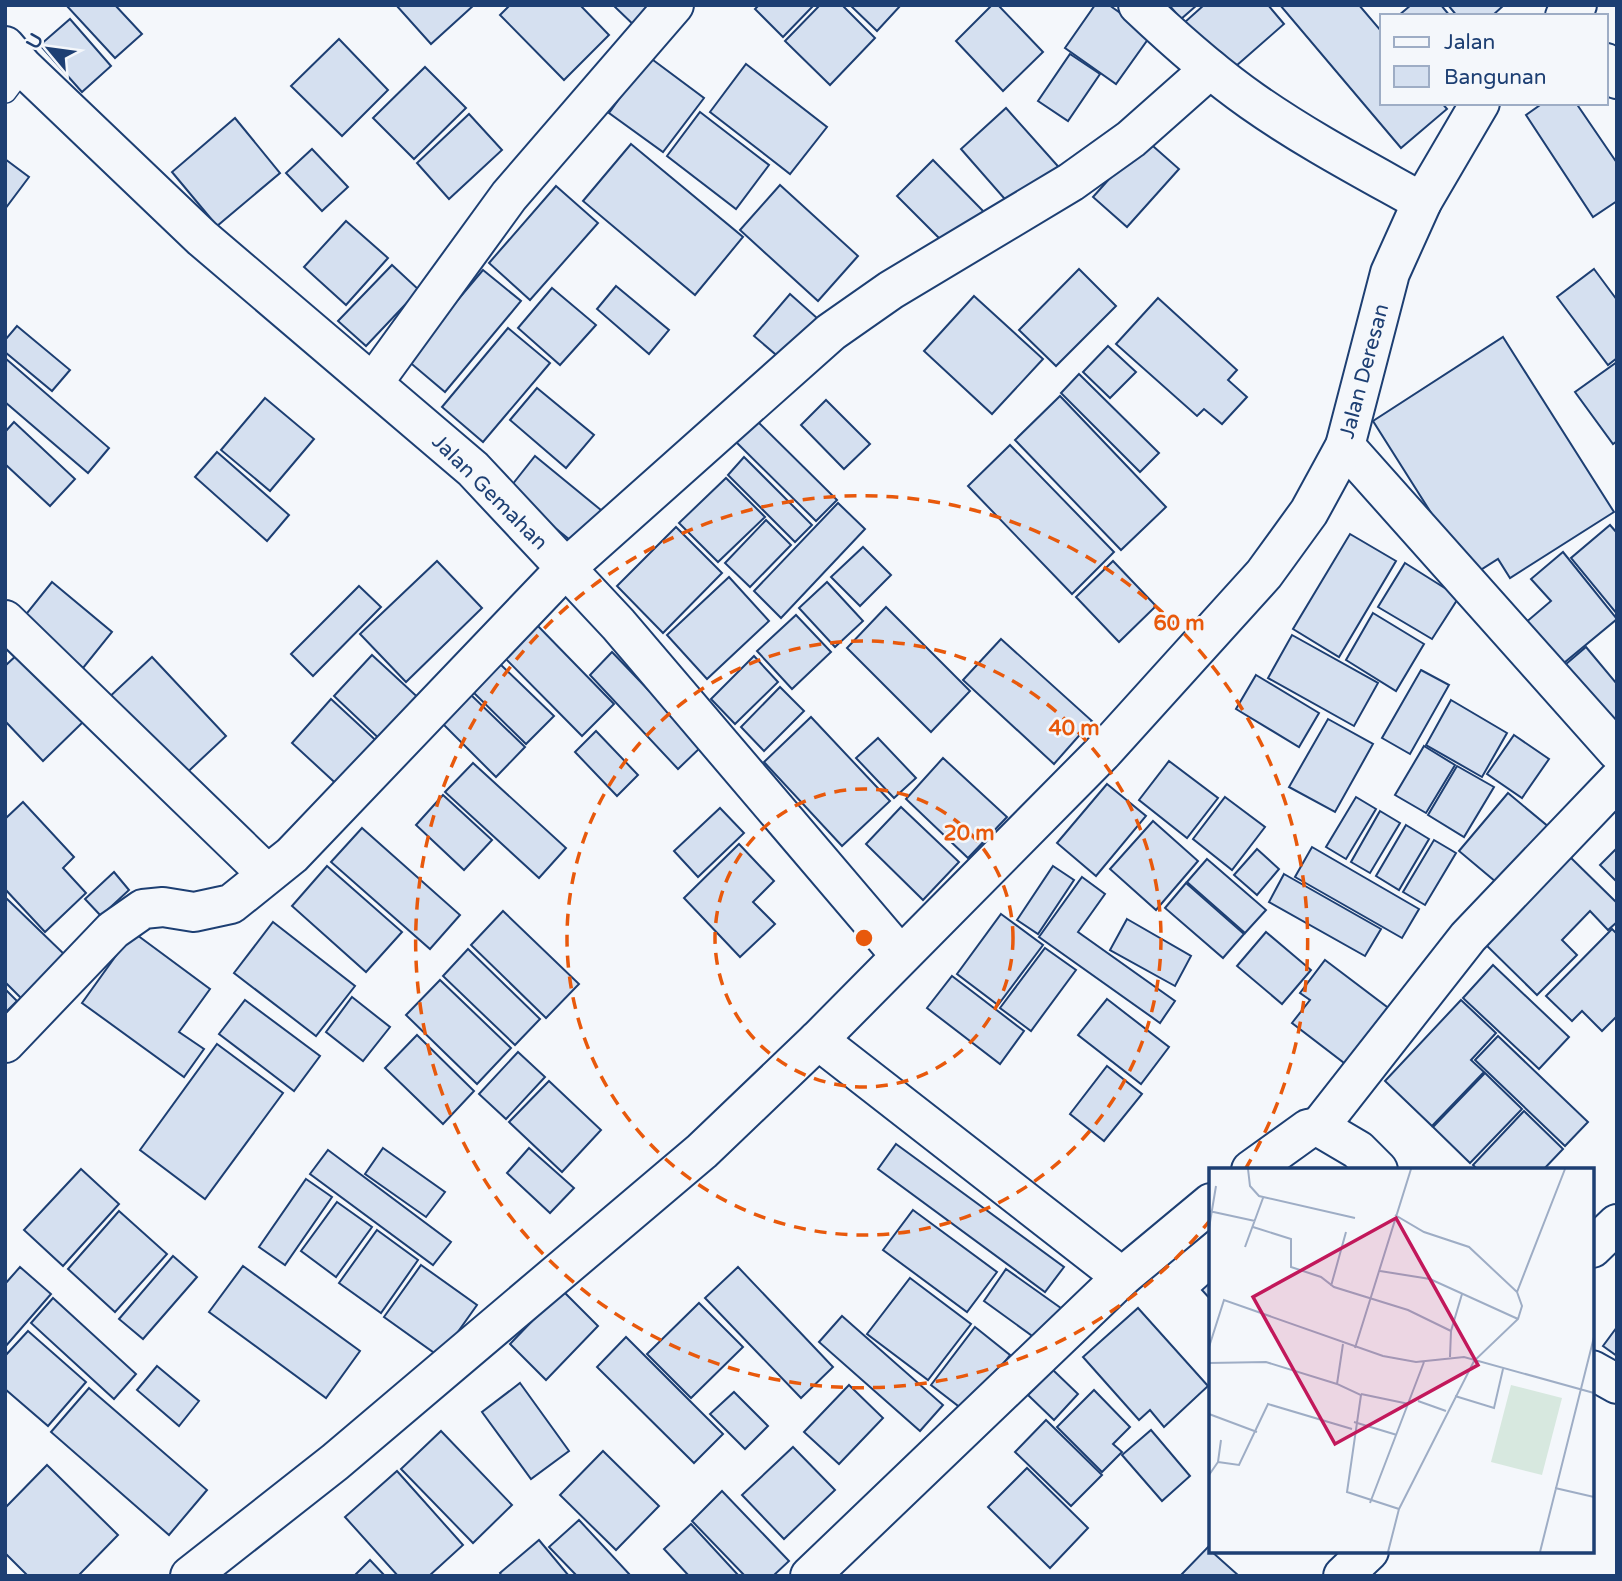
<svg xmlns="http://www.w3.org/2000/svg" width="1622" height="1581" font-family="'Varela Round',sans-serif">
	<rect width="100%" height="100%" fill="#f4f7fb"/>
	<!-- building -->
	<g fill="#d5e0f0" stroke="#1d3f73" stroke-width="2">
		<path d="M66,5H115L142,34L115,58Z"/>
		<path d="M396,5H474L431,44Z"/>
		<path d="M510,5H580L609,35L564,80L500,15Z"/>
		<path d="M613,5H662L639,30Z"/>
		<path d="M759,5H814L783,37L755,9Z"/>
		<path d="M820,5H842L875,38L830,85L785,41Z"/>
		<path d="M850,5H901L877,31Z"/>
		<path d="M992,5H998L1043,52L1003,91L956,41Z"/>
		<path d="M1095,5H1109L1151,35L1116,84L1065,48Z"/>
		<path d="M1169,5H1197L1181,19Z"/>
		<path d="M1204,5H1268L1284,24L1228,73L1185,22Z"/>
		<path d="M1280,5H1359L1382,32V103H1442L1447,109L1401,148Z"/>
		<path d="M1411,5H1441L1450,16H1398Z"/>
		<path d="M1448,5H1504L1492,16H1457Z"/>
		<path d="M70,19L111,66L82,92L40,45Z"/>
		<path d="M339,39L388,90L342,136L291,86Z"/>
		<path d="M1070,54L1100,74L1068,121L1038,101Z"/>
		<path d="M649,57L704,98L663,152L609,113Z"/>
		<path d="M746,64L827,127L790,174L710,112Z"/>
		<path d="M425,67L466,108L414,159L373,118Z"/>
		<path d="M1543,103H1576L1617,163V201L1593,217L1526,115Z"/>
		<path d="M1006,108L1064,173L1018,214L961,149Z"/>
		<path d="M700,112L769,165L736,209L667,156Z"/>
		<path d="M469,114L502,150L449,199L417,163Z"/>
		<path d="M235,118L280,173L217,226L172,172Z"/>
		<path d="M1145,139L1179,169L1127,227L1093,197Z"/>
		<path d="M631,144L743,237L695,295L583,201Z"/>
		<path d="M312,149L348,187L322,211L286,173Z"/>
		<path d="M5,159L29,177L5,209Z"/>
		<path d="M933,160L986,214L950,249L897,196Z"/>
		<path d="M780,185L858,256L818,301L740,230Z"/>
		<path d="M556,186L598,223L530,300L489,263Z"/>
		<path d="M346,221L388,258L346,305L304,267Z"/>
		<path d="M392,265L419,290L366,346L338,321Z"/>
		<path d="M1079,269L1116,306L1056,366L1019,330Z"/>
		<path d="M1594,269L1617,300V358L1608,365L1557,297Z"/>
		<path d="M483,270L521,301L445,392L407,360Z"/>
		<path d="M616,286L669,330L649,354L597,309Z"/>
		<path d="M552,288L596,325L560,365L518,328Z"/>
		<path d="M790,294L817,318L781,359L754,336Z"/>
		<path d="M974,296L1043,359L992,414L924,351Z"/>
		<path d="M1158,298L1237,370L1228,380L1247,397L1222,424L1204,409L1197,416L1116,344Z"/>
		<path d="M17,326L70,370L52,391L5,352V340Z"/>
		<path d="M508,328L550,363L483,442L442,407Z"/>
		<path d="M1503,337L1614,512L1510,578L1498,559L1471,576L1373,421Z"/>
		<path d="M1108,346L1136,372L1110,398L1083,372Z"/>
		<path d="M5,358L109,448L88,473L5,402Z"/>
		<path d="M1617,362V441L1613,444L1575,392Z"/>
		<path d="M1079,374L1159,453L1140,472L1061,393Z"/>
		<path d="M537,388L594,435L566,468L510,420Z"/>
		<path d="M1060,396L1166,507L1121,550L1015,440Z"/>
		<path d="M265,398L314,439L270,491L221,450Z"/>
		<path d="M826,400L870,444L844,469L801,425Z"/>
		<path d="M753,417L837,500L816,521L732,438Z"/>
		<path d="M14,422L75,479L50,506L5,464V432Z"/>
		<path d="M1010,445L1114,552L1072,594L968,486Z"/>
		<path d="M217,452L289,515L267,541L195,477Z"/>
		<path d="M535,456L607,515L580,548L508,490Z"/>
		<path d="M744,457L812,525L795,542L728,475Z"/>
		<path d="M726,478L765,517L718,562L679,523Z"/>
		<path d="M838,503L865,529L781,618L754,591Z"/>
		<path d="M766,520L791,545L750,587L725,563Z"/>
		<path d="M1610,525L1617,533V614L1571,558Z"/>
		<path d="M676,527L722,573L663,633L617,586Z"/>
		<path d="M1350,534L1396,561L1339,657L1293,629Z"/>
		<path d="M863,547L891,575L860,606L831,577Z"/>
		<path d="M1563,552L1617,619L1559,667L1524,624L1551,601L1531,579Z"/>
		<path d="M437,561L482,608L406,682L360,634Z"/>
		<path d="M1113,561L1156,606L1119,642L1076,597Z"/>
		<path d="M1405,563L1459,597L1432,639L1378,607Z"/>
		<path d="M729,577L769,621L707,679L667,635Z"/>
		<path d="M52,582L112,632L83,668L23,618Z"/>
		<path d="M827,582L863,621L835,647L799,608Z"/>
		<path d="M359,586L381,607L313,676L291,654Z"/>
		<path d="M886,607L970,691L931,732L847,648Z"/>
		<path d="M1373,613L1424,644L1396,691L1346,660Z"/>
		<path d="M796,615L831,652L792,689L757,651Z"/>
		<path d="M536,624L614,704L582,736L503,656Z"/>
		<path d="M1292,635L1378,683L1354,726L1268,678Z"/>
		<path d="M1001,639L1092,721L1054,764L963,680Z"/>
		<path d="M1586,647L1617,684V738L1559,670Z"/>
		<path d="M612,652L702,746L678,769L590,675Z"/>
		<path d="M19,653L83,722L43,761L5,721V666Z"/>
		<path d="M372,655L425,704L387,746L334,696Z"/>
		<path d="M754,656L778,682L735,724L711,699Z"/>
		<path d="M152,657L226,736L178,781L104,702Z"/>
		<path d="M498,662L554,716L526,744L471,690Z"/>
		<path d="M1421,670L1449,685L1410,754L1382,738Z"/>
		<path d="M1256,675L1319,713L1299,747L1236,709Z"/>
		<path d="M780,687L804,711L764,751L741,727Z"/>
		<path d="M469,693L525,747L496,777L441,722Z"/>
		<path d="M331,699L383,747L343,790L292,743Z"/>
		<path d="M1451,700L1507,733L1482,777L1426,745Z"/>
		<path d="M811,717L890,801L842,846L764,762Z"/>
		<path d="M1328,719L1373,744L1335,812L1289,787Z"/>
		<path d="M596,731L638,775L617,796L575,752Z"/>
		<path d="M1514,735L1549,759L1522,798L1487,774Z"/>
		<path d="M878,738L916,778L894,798L856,758Z"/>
		<path d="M1424,746L1455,765L1426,813L1395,795Z"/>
		<path d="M943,758L1007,817L968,858L906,799Z"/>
		<path d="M1169,761L1218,798L1187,838L1139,800Z"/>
		<path d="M473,763L566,848L539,878L445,792Z"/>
		<path d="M1457,766L1494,787L1464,837L1428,815Z"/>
		<path d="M1107,784L1146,816L1096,876L1057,843Z"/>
		<path d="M1508,793L1550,828L1502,887L1459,851Z"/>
		<path d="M443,795L492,840L464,870L416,825Z"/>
		<path d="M1225,797L1265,827L1232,870L1193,839Z"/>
		<path d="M1356,797L1376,809L1346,859L1326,847Z"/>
		<path d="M23,802L74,857L63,868L86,893L45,932L5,889V819Z"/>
		<path d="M901,807L959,862L923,900L866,844Z"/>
		<path d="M720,808L744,833L698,877L674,851Z"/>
		<path d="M1380,811L1400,823L1370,873L1351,862Z"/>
		<path d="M1153,821L1198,861L1156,910L1110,869Z"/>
		<path d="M1406,825L1429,839L1399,890L1376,876Z"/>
		<path d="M362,828L460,915L430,949L331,862Z"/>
		<path d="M1434,840L1456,853L1425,905L1403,892Z"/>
		<path d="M739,844L774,881L753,902L775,924L740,957L684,898Z"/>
		<path d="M1312,847L1419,909L1402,938L1295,877Z"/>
		<path d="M1617,848V882L1600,865Z"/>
		<path d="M1257,849L1279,869L1257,895L1234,875Z"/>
		<path d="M1566,853L1617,903V922L1608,930L1590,911L1562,940L1577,955L1537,995L1481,940Z"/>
		<path d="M1207,859L1266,910L1245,933L1187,882Z"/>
		<path d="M327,866L402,932L366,972L292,906Z"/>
		<path d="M1053,866L1074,880L1038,934L1017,920Z"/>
		<path d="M114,872L129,890L101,916L85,899Z"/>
		<path d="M1284,874L1381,929L1365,956L1269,902Z"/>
		<path d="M1082,877L1105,894L1078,932L1175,1001L1160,1023L1039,937Z"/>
		<path d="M1186,883L1244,934L1223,958L1165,908Z"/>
		<path d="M5,897L66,956L23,1000L5,982Z"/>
		<path d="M503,911L579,984L546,1018L471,945Z"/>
		<path d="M1001,914L1043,945L998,1005L957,974Z"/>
		<path d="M1127,919L1191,956L1175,986L1110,950Z"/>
		<path d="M273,922L355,986L316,1036L234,973Z"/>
		<path d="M1612,929L1617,934V1016L1602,1031L1582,1011L1572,1021L1546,996Z"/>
		<path d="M133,932L210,989L179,1032L204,1049L184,1077L82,1003Z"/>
		<path d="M1266,932L1311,970L1282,1004L1237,966Z"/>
		<path d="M1045,948L1076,970L1031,1031L1000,1008Z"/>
		<path d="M468,949L540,1019L515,1045L443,976Z"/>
		<path d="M1325,960L1395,1013L1352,1069L1292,1023L1310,1000L1300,993Z"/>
		<path d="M1493,965L1569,1037L1539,1069L1463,998Z"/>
		<path d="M952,976L1024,1031L1000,1064L927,1008Z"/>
		<path d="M440,980L511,1048L477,1084L406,1015Z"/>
		<path d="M5,989L17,1001L5,1013Z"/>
		<path d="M352,997L390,1027L363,1061L326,1032Z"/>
		<path d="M1107,999L1169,1047L1141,1084L1078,1035Z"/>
		<path d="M245,1000L320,1056L294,1091L219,1034Z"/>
		<path d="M1461,1000L1496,1033L1471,1060L1484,1072L1432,1126L1385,1081Z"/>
		<path d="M417,1035L474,1091L443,1124L385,1068Z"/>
		<path d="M1498,1036L1588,1122L1565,1146L1475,1060Z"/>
		<path d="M217,1044L283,1093L205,1199L140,1150Z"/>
		<path d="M518,1052L545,1077L506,1119L479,1094Z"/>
		<path d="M1107,1066L1142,1094L1104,1141L1070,1114Z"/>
		<path d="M1485,1073L1522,1109L1470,1163L1433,1127Z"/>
		<path d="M549,1081L601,1130L562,1172L509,1122Z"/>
		<path d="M1524,1111L1563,1149L1543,1170H1478L1473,1165Z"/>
		<path d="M896,1144L1064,1267L1045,1292L878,1169Z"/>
		<path d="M383,1148L445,1192L426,1217L365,1174Z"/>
		<path d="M529,1148L574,1188L550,1213L507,1173Z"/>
		<path d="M328,1150L451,1242L433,1265L310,1174Z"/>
		<path d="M81,1169L119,1204L63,1266L24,1230Z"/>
		<path d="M306,1179L332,1197L285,1265L259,1247Z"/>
		<path d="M337,1202L372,1227L336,1277L301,1251Z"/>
		<path d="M913,1210L997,1272L967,1312L883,1250Z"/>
		<path d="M119,1211L167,1254L115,1312L68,1269Z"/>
		<path d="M377,1230L418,1260L381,1313L339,1283Z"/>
		<path d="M173,1256L197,1277L143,1339L119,1319Z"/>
		<path d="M421,1265L477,1305L440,1357L384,1317Z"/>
		<path d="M243,1266L360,1351L326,1398L209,1312Z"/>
		<path d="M20,1267L51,1294L5,1347V1284Z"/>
		<path d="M738,1267L833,1367L801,1398L705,1298Z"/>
		<path d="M1006,1269L1065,1311L1042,1343L984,1301Z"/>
		<path d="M910,1278L971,1324L928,1380L867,1334Z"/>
		<path d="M1211,1282V1300L1202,1290Z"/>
		<path d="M562,1290L598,1326L546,1380L510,1344Z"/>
		<path d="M53,1298L136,1374L114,1399L31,1323Z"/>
		<path d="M699,1303L743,1347L691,1398L647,1354Z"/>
		<path d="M1138,1308L1208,1386L1164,1427L1150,1410L1139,1420L1083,1357Z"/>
		<path d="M842,1316L943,1405L920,1431L819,1342Z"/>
		<path d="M975,1327L1010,1355L966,1412L931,1385Z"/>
		<path d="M1617,1327V1356L1603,1346Z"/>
		<path d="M28,1331L86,1382L48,1426L5,1389V1356Z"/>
		<path d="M626,1337L723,1434L694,1463L597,1367Z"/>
		<path d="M157,1366L199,1401L179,1426L137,1390Z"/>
		<path d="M1053,1370L1078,1394L1054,1420L1028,1395Z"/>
		<path d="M520,1383L569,1451L531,1479L482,1412Z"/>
		<path d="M849,1385L883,1418L839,1464L804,1432Z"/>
		<path d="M89,1388L207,1490L169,1535L51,1432Z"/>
		<path d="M1094,1390L1130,1427L1113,1444L1122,1452L1102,1472L1057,1427Z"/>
		<path d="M734,1392L768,1426L745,1449L710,1414Z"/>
		<path d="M1046,1420L1102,1475L1071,1506L1015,1452Z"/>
		<path d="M1151,1430L1190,1476L1162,1501L1122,1455Z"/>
		<path d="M441,1431L512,1505L473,1543L401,1469Z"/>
		<path d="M793,1447L835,1490L784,1539L742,1495Z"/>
		<path d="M603,1451L659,1506L616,1550L560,1495Z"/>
		<path d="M47,1465L118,1535L78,1576H28L5,1553V1508Z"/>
		<path d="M1027,1468L1088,1528L1050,1568L988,1507Z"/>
		<path d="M397,1471L463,1545L429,1576H398L345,1517Z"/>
		<path d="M722,1491L789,1561L773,1576H745L692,1521Z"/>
		<path d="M579,1520L631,1576H577L549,1547Z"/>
		<path d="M691,1524L739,1576H689L664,1549Z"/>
		<path d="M539,1540L569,1576H502L500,1573Z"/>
		<path d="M1209,1546L1211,1551L1239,1576H1180Z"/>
		<path d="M370,1560L385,1576H354Z"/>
	</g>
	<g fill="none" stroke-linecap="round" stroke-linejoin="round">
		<defs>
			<path id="lane" d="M5,91L23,67"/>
			<g id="street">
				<path d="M1138,5C1174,39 1212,73 1252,101C1306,139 1365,170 1422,202"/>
				<path d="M1565,16L1577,5"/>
				<path d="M5,46L23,67L202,238L473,469L618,624L900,955"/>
				<path d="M1606,63L1617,79"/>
				<path d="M373,383L509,196L674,5"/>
				<path d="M1345,446L1617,751"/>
				<path d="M5,620L267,874"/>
				<path d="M818,1040L1122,1277L1211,1203"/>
				<path d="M5,1043L113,930L143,909L163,907L194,912L231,904L292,855L566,568L831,332L891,290L1071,182L1131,139L1210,69"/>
				<path d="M1319,1127L1468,937L1617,781"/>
				<path d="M1251,1170L1308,1129L1319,1127L1358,1150L1378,1170"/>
				<path d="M1592,1248L1617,1224"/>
				<path d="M1592,1370L1617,1384"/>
				<path d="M190,1576L335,1462L702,1151L818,1040L1102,753L1264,574L1309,512L1345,446L1390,273L1422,202L1480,103"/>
				<path d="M810,1576L1122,1277"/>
				<path d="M1343,1576L1369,1551"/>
			</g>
		</defs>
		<!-- lane casing -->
		<use href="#lane" stroke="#1d3f73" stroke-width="26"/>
		<!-- street casing -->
		<use href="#street" stroke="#1d3f73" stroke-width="42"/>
		<!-- lane -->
		<use href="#lane" stroke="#f4f7fb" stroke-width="23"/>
		<!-- street -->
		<use href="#street" stroke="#f4f7fb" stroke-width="38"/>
	</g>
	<!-- distance rings -->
	<g fill="none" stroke="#e8590c" stroke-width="3.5" stroke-dasharray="12 9">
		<circle cx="864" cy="938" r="149"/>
		<circle cx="864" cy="938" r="297"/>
		<path d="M1211 1219A446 446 0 1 1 1246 1168"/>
	</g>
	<g text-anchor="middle" stroke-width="5" stroke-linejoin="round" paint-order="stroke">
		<!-- street labels -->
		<g font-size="21" fill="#1d3f73" stroke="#f4f7fb">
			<text transform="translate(1364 371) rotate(-75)" y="7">Jalan Deresan</text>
			<text transform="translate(490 492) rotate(45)" y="7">Jalan Gemahan</text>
		</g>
	</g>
	<!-- overview -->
	<g transform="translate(1209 1168)">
		<rect width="385" height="385" fill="#f4f7fb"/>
		<path d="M302,217L353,230L333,307L282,294Z" fill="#d7e8df"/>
		<path fill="none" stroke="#9eadc5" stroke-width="2" d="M39,1L41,18L50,28L146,50M0,43L46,53M186,47L215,64L260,79L308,124L356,1M44,59L82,71V99L112,109L125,119L199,142L242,163M0,60L7,18M36,79L54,30M171,103L221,111L309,151M122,118L137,64M134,176L128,216L152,227L138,324L190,341L179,384M0,179L15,132L174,188L207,194L255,189L385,225M146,180L202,1M241,189L242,163L253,126M0,195L57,194L128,216M152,226L200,236M246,228L285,240L294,201M209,233L237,243M0,246L48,264M145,254L188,267M9,294L30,297L59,236L143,261M0,307L9,294L12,272M346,320L385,329M161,335L215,194M190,341L265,193L309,151L313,138L308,124M331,384L385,169"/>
		<path fill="#c2185b" fill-opacity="0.15" stroke="#c2185b" stroke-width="3.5" d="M187,50L269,197L126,276L44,129Z"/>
		<rect width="385" height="385" fill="none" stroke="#1d3f73" stroke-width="3.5"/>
	</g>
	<circle cx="864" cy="938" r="10" fill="#e8590c" stroke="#f4f7fb" stroke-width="3.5"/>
	<g font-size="21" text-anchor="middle" font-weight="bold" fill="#e8590c" stroke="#f4f7fb" stroke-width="5" stroke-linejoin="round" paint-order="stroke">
		<text x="1179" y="630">60 m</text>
		<text x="1074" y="735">40 m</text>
		<text x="969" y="840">20 m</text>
	</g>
	<!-- border -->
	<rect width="1622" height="1581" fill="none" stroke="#1d3f73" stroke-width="14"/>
	<!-- legend -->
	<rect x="1380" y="14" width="228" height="91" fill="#f4f7fb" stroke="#9eadc5" stroke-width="2"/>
	<rect x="1394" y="37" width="35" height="10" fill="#f4f7fb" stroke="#9eadc5" stroke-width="2"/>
	<text x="1444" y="49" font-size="21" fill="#1d3f73">Jalan</text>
	<rect x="1394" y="66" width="35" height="21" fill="#d5e0f0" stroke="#9eadc5" stroke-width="2"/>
	<text x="1444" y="84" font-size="21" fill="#1d3f73">Bangunan</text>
	<!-- north arrow -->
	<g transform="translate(49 49) rotate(299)" stroke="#f4f7fb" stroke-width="5" paint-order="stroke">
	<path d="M0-5L12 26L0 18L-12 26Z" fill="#1d3f73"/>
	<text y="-10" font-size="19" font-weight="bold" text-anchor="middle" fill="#1d3f73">U</text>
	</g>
</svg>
